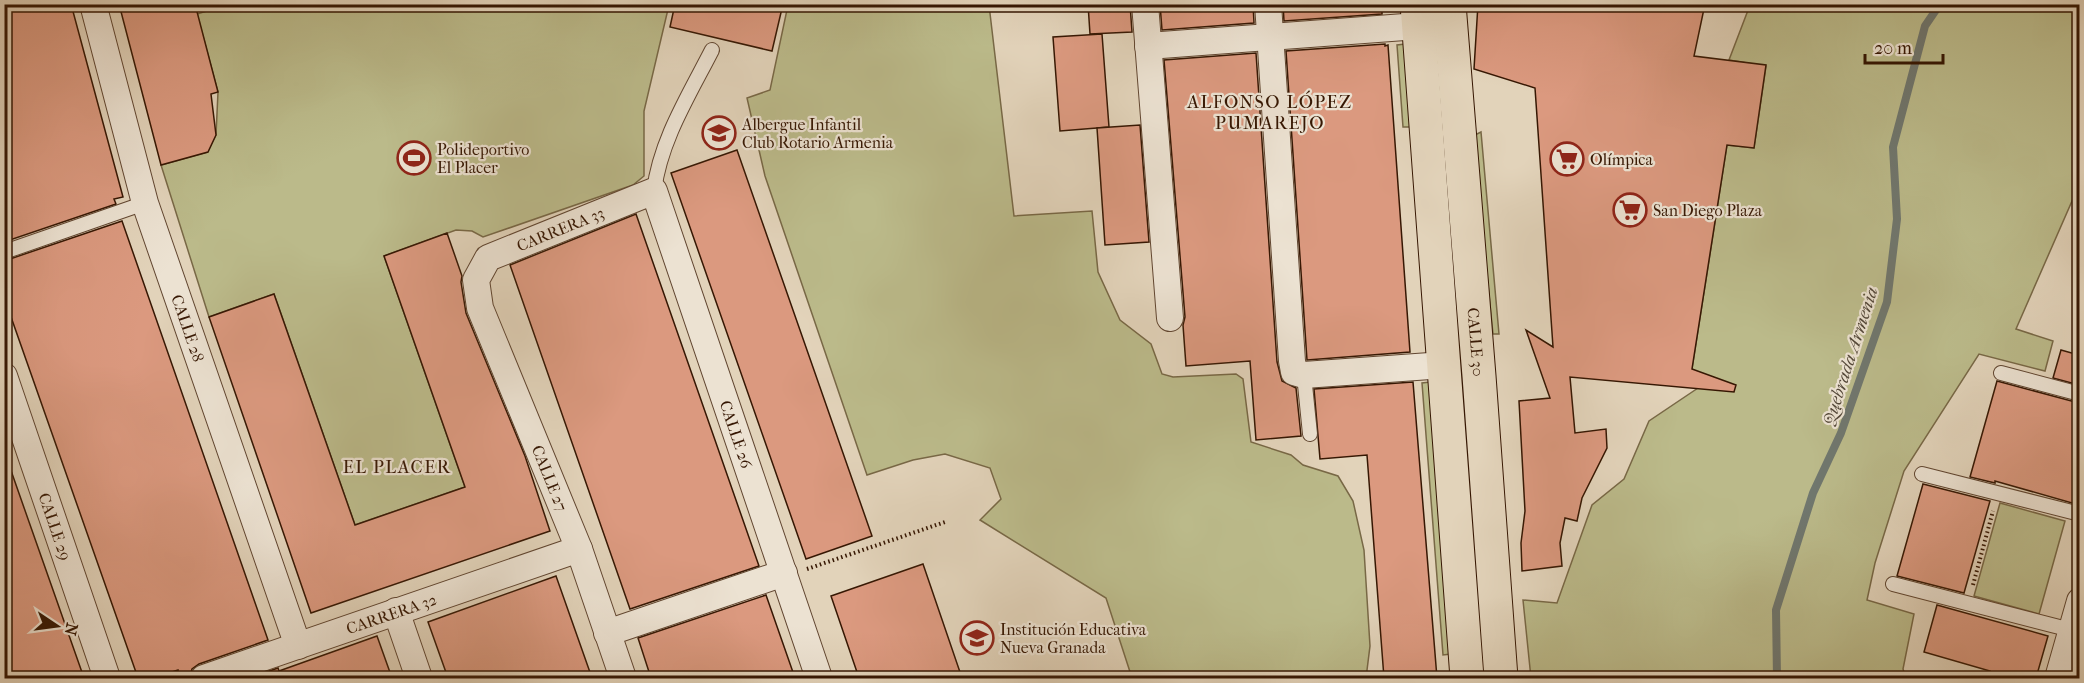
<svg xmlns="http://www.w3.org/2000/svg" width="2084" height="683" font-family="'IM FELL French Canon',serif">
	<rect width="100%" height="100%" fill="#e2d3ba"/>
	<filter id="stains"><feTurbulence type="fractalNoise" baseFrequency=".00333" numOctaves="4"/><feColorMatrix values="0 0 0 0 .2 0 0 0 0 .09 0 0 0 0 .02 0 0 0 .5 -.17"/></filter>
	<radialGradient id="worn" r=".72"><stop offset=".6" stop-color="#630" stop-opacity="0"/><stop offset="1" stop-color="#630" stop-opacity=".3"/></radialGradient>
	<!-- green -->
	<g fill="#bbba8a" stroke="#786846" stroke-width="1.5">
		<path d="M230,4L669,5L644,111V176L633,185L483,237L472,231L456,230L384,256L465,487L355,525L274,294L209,317L161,165L207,152L216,135L218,92L197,14Z"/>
		<path d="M788,5H989L1014,216L1092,211L1098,272L1120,320L1151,344L1162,374L1173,377L1236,374L1243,379L1251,442L1291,455L1303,465L1338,476L1353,501L1364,550L1370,646L1366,678H1132L1106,598L980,520L1001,499L990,468L945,454L913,460L867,475L765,176L747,98L770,90Z"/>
		<path d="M1750,5H2079V185L2016,329L2053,341L2045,371L1979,354L1904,471L1875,563L1867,600L1914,614L1903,669L1906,678H1619L1617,674L1580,678H1531L1523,600L1557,603L1592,505L1624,479L1649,421L1698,388L1692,369L1727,145L1754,148L1766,66L1729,60Z"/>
		<path d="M1405,44L1411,127H1403L1397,45Z"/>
		<path d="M1481,132L1499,334H1493L1473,136Z"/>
		<path d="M1430,382L1451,654L1443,655L1422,383Z"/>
		<path d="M1466,449H1469L1486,678H1483Z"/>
		<path d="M2000,503L2065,521L2039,614L1974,596Z"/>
	</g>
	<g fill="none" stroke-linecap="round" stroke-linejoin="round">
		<!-- stream -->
		<path stroke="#70776e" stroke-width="8" d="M1777,678L1776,610L1813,493L1841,433L1887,302L1897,219L1893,147L1925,26L1940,4"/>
	</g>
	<!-- building -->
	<g fill="#db997f" stroke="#361703" stroke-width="1.5">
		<path d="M4,4H71L123,197L114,199L116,204L4,242Z"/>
		<path d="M119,4H195L218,92L211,94L216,135L208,152L161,165Z"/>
		<path d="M675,4H783L772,51L670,27Z"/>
		<path d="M1088,4H1130L1132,32L1090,34Z"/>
		<path d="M1160,4H1253L1254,23L1162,30Z"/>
		<path d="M1283,4H1382V14L1284,21Z"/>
		<path d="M1478,4H1705L1694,56L1766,65L1754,148L1727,145L1692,369L1736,385L1734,392L1570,377L1575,433L1606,429L1607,448L1582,498L1577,521L1565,518L1560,543L1562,566L1522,571L1521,543L1525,511L1519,401L1550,398L1526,330L1553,347L1535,88L1474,69Z"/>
		<path d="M1102,34L1109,127L1060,131L1053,37Z"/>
		<path d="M1385,44V46L1388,45L1410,352L1307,360L1286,51Z"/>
		<path d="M1256,53L1277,362L1282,381L1296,388L1301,436L1256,440L1250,361L1186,366L1183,325L1185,317L1164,60Z"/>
		<path d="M1140,125L1149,242L1105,245L1097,128Z"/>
		<path d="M737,150L872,536L806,559L671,173Z"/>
		<path d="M636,214L759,566L630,609L510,265Z"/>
		<path d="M122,221L268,640L199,664L192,669L189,678H179L178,670L153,678H138L4,297V261Z"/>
		<path d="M447,233L462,276L461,282L466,313L525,456L550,531L311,613L209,317L274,294L355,525L465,487L384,256Z"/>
		<path d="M2061,350L2079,355V385L2053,378Z"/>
		<path d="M1997,381L2079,403V505L1995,481V483L1970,477Z"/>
		<path d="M1413,382L1437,678H1384L1367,455L1320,459L1314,389Z"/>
		<path d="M8,462L28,519L84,678H13L4,655V463Z"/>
		<path d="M1923,484L1990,501L1964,593L1897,576Z"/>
		<path d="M923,564L962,678H859L831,596Z"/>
		<path d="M556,576L592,678H448L428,622Z"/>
		<path d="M766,595L795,678H651L638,638Z"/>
		<path d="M1937,605L2048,636L2036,678H1988L1990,671L1924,652Z"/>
		<path d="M377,636L392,678H249L278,668L279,671Z"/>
	</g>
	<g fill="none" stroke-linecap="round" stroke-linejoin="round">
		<defs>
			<g id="service">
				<path d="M654,191C660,141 689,95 712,50"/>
				<path d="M4,252L145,203"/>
				<path d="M2001,373L2080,394"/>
				<path d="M1304,375L1310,434"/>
				<path d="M1922,474L2080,514"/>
				<path d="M1893,584L2071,630"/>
			</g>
			<g id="minor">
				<path id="s1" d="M93,4L145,203L298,646"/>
				<path d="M1145,4L1170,318"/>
				<path d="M1268,4L1292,361L1294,372L1304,375L1444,365"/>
				<path d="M1148,46L1418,26"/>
				<path id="s2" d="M4,376L107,678"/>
				<path d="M396,611L419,678"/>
				<path d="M607,633L784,573"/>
				<path id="s3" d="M204,678L579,549"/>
				<path id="s4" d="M623,678L579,549L480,308L476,280L488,258L654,191L819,678"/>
				<path d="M2058,678L2080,601"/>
			</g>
			<g id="primary">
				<path d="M1417,4L1467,678"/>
				<path id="s5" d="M1449,4L1479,376L1501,678"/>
			</g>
		</defs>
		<!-- service casing -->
		<use href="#service" stroke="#614631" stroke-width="16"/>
		<!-- minor casing -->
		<use href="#minor" stroke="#614631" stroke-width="28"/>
		<!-- primary casing -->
		<use href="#primary" stroke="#361703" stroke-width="35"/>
		<!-- path -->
		<g stroke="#361703" stroke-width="4" stroke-dasharray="1.5 3" stroke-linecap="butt">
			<path d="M807,569L945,522"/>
			<path d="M1973,585L1993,511"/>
		</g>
		<!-- service -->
		<use href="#service" stroke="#ece2d2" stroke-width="14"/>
		<!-- minor -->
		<use href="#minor" stroke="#ece2d2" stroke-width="26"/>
		<!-- primary -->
		<use href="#primary" stroke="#e2d3ba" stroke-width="33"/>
	</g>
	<!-- icons -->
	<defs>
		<symbol id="school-ring" viewBox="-11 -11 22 22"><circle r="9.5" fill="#ece2d2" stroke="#8f2418" stroke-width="1.5"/><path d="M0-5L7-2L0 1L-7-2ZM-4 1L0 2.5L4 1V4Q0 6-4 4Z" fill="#8f2418"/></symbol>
		<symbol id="stadium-ring" viewBox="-11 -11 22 22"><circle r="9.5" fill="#ece2d2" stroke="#8f2418" stroke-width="1.5"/><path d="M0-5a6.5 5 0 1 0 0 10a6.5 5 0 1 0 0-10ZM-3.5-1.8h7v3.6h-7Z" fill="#8f2418"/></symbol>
		<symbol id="supermarket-ring" viewBox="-11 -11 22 22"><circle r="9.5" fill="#ece2d2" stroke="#8f2418" stroke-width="1.5"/><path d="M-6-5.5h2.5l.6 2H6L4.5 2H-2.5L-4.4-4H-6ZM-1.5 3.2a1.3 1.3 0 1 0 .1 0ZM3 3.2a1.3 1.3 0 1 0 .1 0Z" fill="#8f2418"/></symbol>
	</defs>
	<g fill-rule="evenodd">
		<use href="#school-ring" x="700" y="114" width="38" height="38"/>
		<use href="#stadium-ring" x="395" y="139" width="38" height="38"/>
		<use href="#supermarket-ring" x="1548" y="140" width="38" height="38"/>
		<use href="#supermarket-ring" x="1611" y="191" width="38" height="38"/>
		<use href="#school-ring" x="958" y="619" width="38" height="38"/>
	</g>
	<g text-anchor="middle" stroke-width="4.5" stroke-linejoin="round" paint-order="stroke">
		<!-- poi labels -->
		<g font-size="16" fill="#361703" stroke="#ece2d2" text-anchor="start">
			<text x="742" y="130">Albergue Infantil<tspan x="742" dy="18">Club Rotario Armenia</tspan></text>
			<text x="437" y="155">Polideportivo<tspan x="437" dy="18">El Placer</tspan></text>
			<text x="1590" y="165">Olímpica</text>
			<text x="1653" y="216">San Diego Plaza</text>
			<text x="1000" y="635">Institución Educativa<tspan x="1000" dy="18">Nueva Granada</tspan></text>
		</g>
		<!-- street labels -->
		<g font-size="16" fill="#361703" stroke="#ece2d2">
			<text dy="6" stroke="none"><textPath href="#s4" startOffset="528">CARRERA 33</textPath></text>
			<text dy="6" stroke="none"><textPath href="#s1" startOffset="338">CALLE 28</textPath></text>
			<text dy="6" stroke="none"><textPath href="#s5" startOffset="339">CALLE 30</textPath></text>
			<text dy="6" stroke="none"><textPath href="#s4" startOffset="886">CALLE 26</textPath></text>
			<text transform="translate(550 478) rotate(68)" y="6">CALLE 27</text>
			<text dy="6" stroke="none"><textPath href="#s2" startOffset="159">CALLE 29</textPath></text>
			<text dy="6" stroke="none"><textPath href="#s3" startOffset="198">CARRERA 32</textPath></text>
		</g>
		<!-- neighbourhood labels -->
		<g font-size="18" letter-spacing="1.5" fill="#361703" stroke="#ece2d2">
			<text x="1270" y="108">ALFONSO LÓPEZ<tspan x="1270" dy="21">PUMAREJO</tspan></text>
			<text x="397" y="473">EL PLACER</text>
		</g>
		<!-- water labels -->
		<g font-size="18" font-style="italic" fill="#534739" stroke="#ece2d2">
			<text transform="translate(1850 356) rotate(-72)" y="6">Quebrada Armenia</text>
		</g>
	</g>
	<!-- margin -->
	<rect width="2084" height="683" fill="none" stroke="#e2d3ba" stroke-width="24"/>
	<rect x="6" y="6" width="2072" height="671" fill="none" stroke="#361703" stroke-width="3"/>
	<rect x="12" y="12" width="2060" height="659" fill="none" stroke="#361703" stroke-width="1.5"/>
	<!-- north arrow -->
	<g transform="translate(57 626) rotate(103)" stroke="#ece2d2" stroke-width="4.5" paint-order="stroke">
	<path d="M0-4.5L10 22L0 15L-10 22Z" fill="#361703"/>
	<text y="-9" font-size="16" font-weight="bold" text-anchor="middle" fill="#361703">N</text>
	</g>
	<!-- scale -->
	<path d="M1865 54v9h78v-9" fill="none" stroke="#361703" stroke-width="3"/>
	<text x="1874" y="54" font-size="18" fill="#361703" stroke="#ece2d2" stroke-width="4.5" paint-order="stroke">20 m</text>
	<rect width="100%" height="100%" filter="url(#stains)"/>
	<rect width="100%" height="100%" fill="url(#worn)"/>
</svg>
